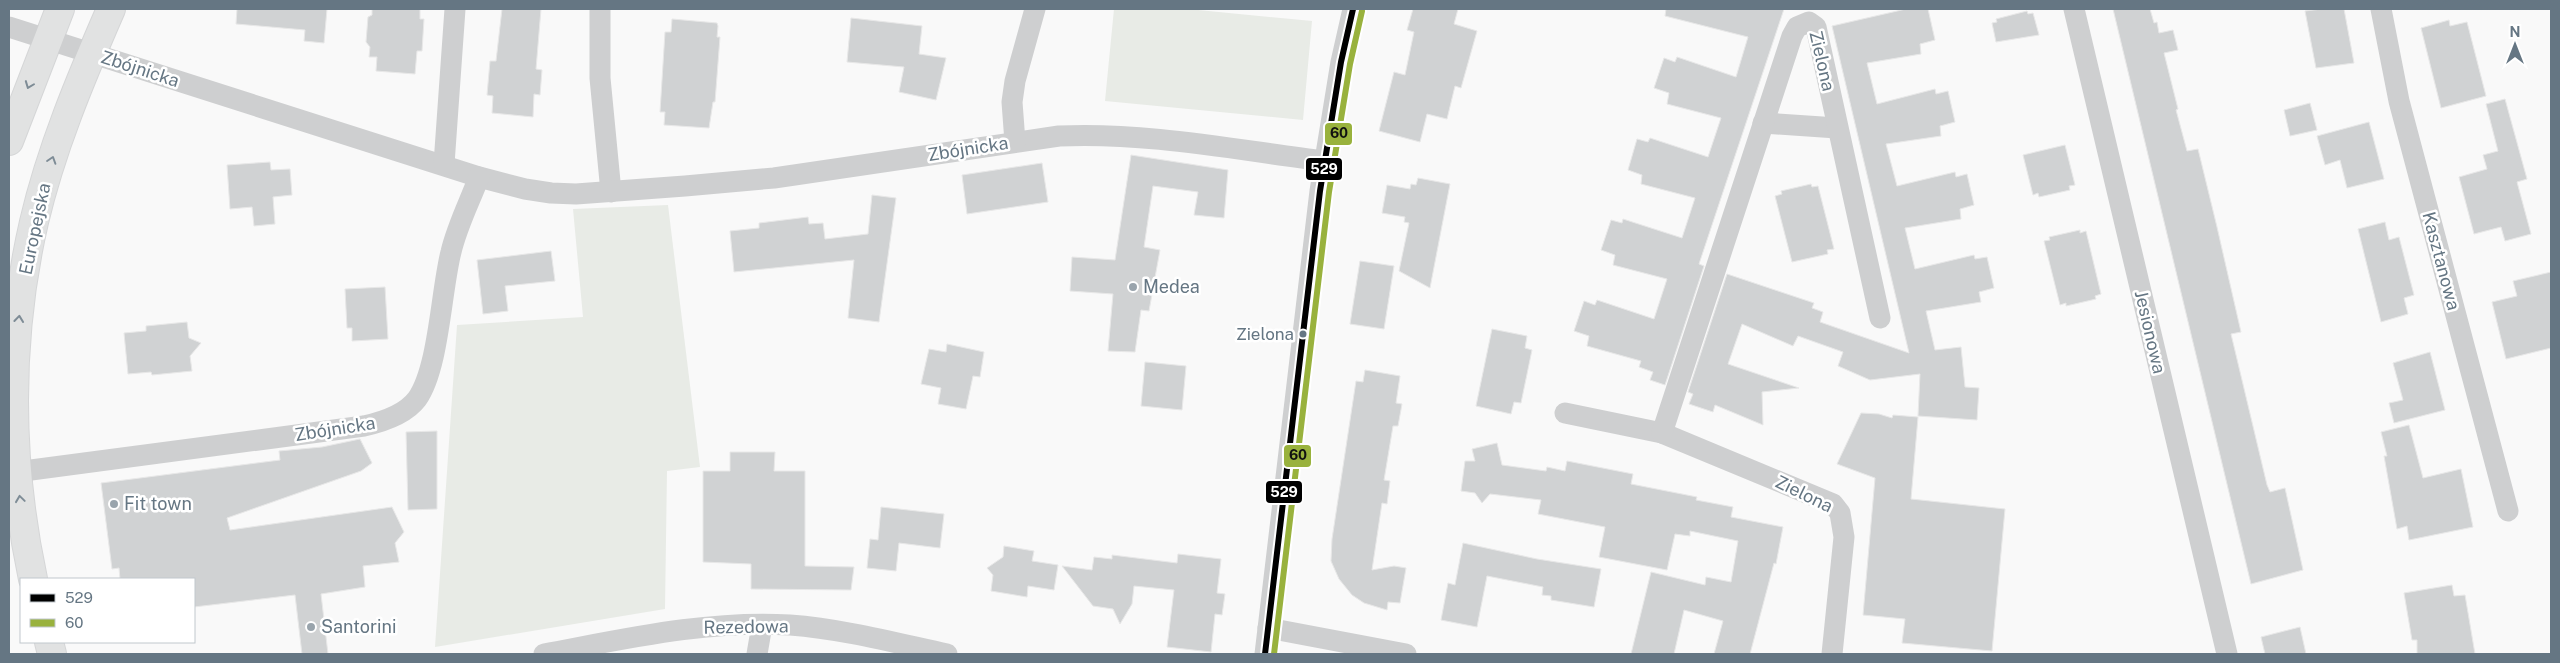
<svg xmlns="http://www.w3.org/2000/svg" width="2560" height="663" font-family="'Public Sans',sans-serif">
	<rect width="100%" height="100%" fill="#f9f9f9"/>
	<!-- green -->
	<g fill="#e8ebe6">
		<path d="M1114,9H1188L1312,21L1303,120L1105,101Z"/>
		<path d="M668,205L700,467L667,471L665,609L435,647L457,325L583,317L573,209Z"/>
	</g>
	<!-- building -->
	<g fill="#d0d2d3" stroke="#e8e8e8">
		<path d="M237,9H327L324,43L304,41L305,30L236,24Z"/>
		<path d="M372,9H420V19H424L422,51H417L415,74L376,71L377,57H369L370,47L366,42L368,17L372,15Z"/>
		<path d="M502,9H541L536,69L542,70L540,95L534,94L533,117L492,113L493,96L487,95L490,61H496Z"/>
		<path d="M1413,9H1458L1454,24L1477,31L1461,88L1455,86L1447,119L1427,114L1420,142L1379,131L1394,72L1405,75L1414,32L1407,30Z"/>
		<path d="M1666,9H1784L1699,264L1704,266L1665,385L1650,380L1653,372L1639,367L1641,361L1587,346L1589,336L1574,331L1584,301L1595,305L1597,300L1654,319L1667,279L1613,265L1615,255L1601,250L1611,220L1622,223L1623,219L1682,238L1695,198L1641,184L1642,175L1628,170L1637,139L1648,142L1650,138L1708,157L1721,118L1667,104L1669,93L1654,88L1664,58L1675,62L1677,57L1736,77L1748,37L1665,16Z"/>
		<path d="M1906,9H1928L1935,40L1920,44L1921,54L1867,63L1877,104L1935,89L1936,94L1948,91L1955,122L1940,126L1941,136L1886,144L1897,186L1955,172L1956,177L1967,174L1974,205L1960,209L1961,219L1905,228L1915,269L1974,255L1975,259L1987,257L1994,288L1979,292L1981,302L1926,311L1935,350L1961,347L1965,387L1979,388L1977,420L1918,416L1920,374L1870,380L1838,366L1843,352L1798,336L1793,346L1742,324L1728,364L1799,388L1762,392L1763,425L1715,405L1713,412L1689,404L1693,394L1688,392L1727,274L1814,303L1812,308L1823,312L1820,322L1909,353L1832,26Z"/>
		<path d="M2113,9H2150L2154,23L2157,22L2159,33L2173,30L2178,50L2164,53L2178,109L2176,110L2187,151L2198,149L2217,227L2241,332L2231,334L2267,485L2270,492L2285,488L2303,570L2251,584Z"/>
		<path d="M2322,9H2344L2354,63L2316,68L2305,11Z"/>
		<path d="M2027,11L2028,14L2033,13L2039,35L1996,42L1992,23L1997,22L1996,19Z"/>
		<path d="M851,18L922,26L919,54L946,58L936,100L899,92L904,67L847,62Z"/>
		<path d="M672,19L717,23L718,26L717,37H720L715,102H713L709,128L664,125L665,112H660L665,32H671Z"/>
		<path d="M2449,20L2450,26L2467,22L2486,96L2441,108L2421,28Z"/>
		<path d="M2505,99L2527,179L2517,182L2531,234L2505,241L2501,227L2474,234L2459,177L2487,169L2483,155L2498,151L2486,104Z"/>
		<path d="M2310,103L2317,130L2290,136L2284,110Z"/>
		<path d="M2369,122L2384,179L2347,188L2340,160L2325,165L2317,136Z"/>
		<path d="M2065,145L2075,185L2069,186L2070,190L2039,197L2038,193L2033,195L2023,155Z"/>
		<path d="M1131,155L1228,170L1224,218L1194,215L1198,192L1153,186L1144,247L1160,250L1149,311L1141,310L1135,352L1108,351L1113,294L1070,291L1072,257L1115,260Z"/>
		<path d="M270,162L271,170L290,169L292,195L273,197L275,224L254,226L252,207L230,209L227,165Z"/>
		<path d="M1042,163L1048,202L967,214L962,175Z"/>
		<path d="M1418,178L1450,184L1430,288L1399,271L1409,223L1404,222L1405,217L1382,213L1387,185L1410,189L1411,184L1416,185Z"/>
		<path d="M1811,184L1812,187L1818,186L1834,249L1827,250L1828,254L1792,262L1775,196L1782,194L1781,191Z"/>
		<path d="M872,195L896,198L879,322L848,318L854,260L734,272L730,231L759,228V223L808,217L809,224L823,223L825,239L868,234Z"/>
		<path d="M2385,222L2389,240L2399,237L2414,295L2404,298L2408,314L2381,322L2358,229Z"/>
		<path d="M2080,230V233L2086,231L2101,294L2095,296L2096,299L2066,306V303L2060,305L2044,241L2050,240L2049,237Z"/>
		<path d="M551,251L555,281L505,286L508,311L483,314L477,260Z"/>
		<path d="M1360,261L1394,266L1384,329L1350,324Z"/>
		<path d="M2551,272V348L2506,359L2492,302L2517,296L2513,281Z"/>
		<path d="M385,287L388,339L352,341V328H347L345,289Z"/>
		<path d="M187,322L189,338L201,343L190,356L192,371L152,375L151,372L128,374L124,333L146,331V326Z"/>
		<path d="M1492,329L1527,336L1525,348L1532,350L1521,403L1514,402L1511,414L1476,406Z"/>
		<path d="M947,344L984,352L980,377L973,376L966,409L938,404L941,388L921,384L929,349L946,352Z"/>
		<path d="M2430,352L2445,410L2394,423L2389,403L2403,400L2393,363Z"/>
		<path d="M1145,362L1186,366L1182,410L1141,406Z"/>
		<path d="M1365,370L1400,376L1396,403L1402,404L1398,426H1393L1384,480L1390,481L1387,504L1382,503L1372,570L1394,566L1406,568L1400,603L1388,602L1387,610L1364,603L1352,595L1339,579L1331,561L1332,539L1356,381L1363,382Z"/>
		<path d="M1861,413L1879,414L1892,418L1893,415L1918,417L1911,499L2005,509L1992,651L1902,643L1905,619L1863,615L1875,478L1837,464Z"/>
		<path d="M2409,425L2423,478L2461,469L2473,527L2409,540L2407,526L2397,529L2384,456H2387L2381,432Z"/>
		<path d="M437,431V509L408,510L406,432Z"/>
		<path d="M360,439L372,463L361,471L227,518L230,530L392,507L404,532L395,543L399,562L363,566L365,587L321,594L328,654H302L295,595L194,607V579H120L119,568L112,569L101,483L280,460L279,451L322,447Z"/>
		<path d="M1497,443L1502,465L1546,471L1547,467L1565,471L1567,461L1633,474L1631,484L1697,497L1696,500L1733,507L1731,517L1783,527L1776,564L1774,563L1750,654H1714L1723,621L1684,610L1674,654H1631L1651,572L1705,585L1706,577L1731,582L1738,541L1690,531V536L1675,534L1667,570L1599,557L1605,527L1538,514L1541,500L1490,494L1482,503L1475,493L1461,491L1465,461H1475L1472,449Z"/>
		<path d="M730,452H775L774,471H805V566L854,567L851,590L751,589V564L703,562V471H730Z"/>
		<path d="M881,507L944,514L940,548L899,543L896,571L867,568L870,539L878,540Z"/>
		<path d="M1463,543L1537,559L1601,569L1594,607L1551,600V596L1542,595L1543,587L1487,576L1477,627L1441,620L1448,583L1455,585Z"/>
		<path d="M1004,546L1034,551L1032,561L1058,565L1054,590L1028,586L1027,597L991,591L993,575L987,568L1003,557Z"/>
		<path d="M1178,554L1221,559L1217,593L1225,594L1222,615L1215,614L1211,652L1167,647L1174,590L1134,586L1132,604L1120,624L1113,609L1093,606L1062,566L1092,570L1094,557L1112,559V555L1177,563Z"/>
		<path d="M2452,585L2454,596L2465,595L2475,654H2417V640H2412L2404,593Z"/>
		<path d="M2300,627L2306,654H2265L2261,637Z"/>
	</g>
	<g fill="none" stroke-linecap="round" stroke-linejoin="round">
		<defs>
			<g id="secondary">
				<path d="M9,141L60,9"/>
				<path d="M33,579C8,462 7,339 34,222C51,149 81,78 111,9"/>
				<path d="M49,642L52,654"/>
			</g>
		</defs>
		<!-- secondary casing -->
		<use href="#secondary" stroke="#d5d6d7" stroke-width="30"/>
		<!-- street -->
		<g stroke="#cecfd0" stroke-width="21">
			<path d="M600,9V78L611,192"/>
			<path d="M2074,9L2227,654"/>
			<path d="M2381,9L2399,101L2508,511"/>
			<path d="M9,27L479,177L525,189L551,193L576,194L685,186L774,178L1059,136C1148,132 1236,150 1325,161"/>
			<path d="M1763,123L1837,128"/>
			<path d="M1015,142L1012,102L1015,81L1035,9"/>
			<path d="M444,164L455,9"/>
			<path d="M1565,413L1662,433L1833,504L1840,513L1844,537L1832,654"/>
			<path d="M1662,433L1792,36L1797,27L1809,22L1816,27L1880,318"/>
			<path d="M16,472L364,426C382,422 405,415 417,399C439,368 441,291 451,252C457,226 470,201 479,177"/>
			<path d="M1268,628L1406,654"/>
			<path d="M544,654C625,639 707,620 790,625C843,629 896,643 947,654"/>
			<path d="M757,654L762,625"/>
			<path d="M1265,654L1320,191L1341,62L1353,9"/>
		</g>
		<!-- secondary -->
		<use href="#secondary" stroke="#e1e2e2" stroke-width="28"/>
		<defs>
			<path id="bus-1" d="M1265,654L1320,191L1341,62L1353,9"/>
			<path id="bus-2" d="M1274,654L1329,192L1350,64L1362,11"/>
		</defs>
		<!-- bus-1 casing -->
		<use href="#bus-1" stroke="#fff" stroke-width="10"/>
		<!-- bus-2 casing -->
		<use href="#bus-2" stroke="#fff" stroke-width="10"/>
		<!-- bus-1 -->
		<use href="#bus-1" stroke="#000" stroke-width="6"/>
		<!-- bus-2 -->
		<use href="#bus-2" stroke="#99b23d" stroke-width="6"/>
	</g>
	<!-- one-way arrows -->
	<defs><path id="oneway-chevron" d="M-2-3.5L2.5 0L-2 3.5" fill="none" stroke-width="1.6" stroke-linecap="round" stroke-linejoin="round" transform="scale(1.25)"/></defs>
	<g stroke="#7e8c96">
		<use href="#oneway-chevron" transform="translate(29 85) rotate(111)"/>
		<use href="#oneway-chevron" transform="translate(52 160) rotate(-72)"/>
		<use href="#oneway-chevron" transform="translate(19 319) rotate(-84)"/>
		<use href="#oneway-chevron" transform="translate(20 499) rotate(-98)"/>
	</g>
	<!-- markers -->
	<g fill="#99a4ac" stroke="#fff" stroke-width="2">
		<circle cx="1133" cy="287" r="5"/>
		<circle cx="114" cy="504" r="5"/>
		<circle cx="311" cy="627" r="5"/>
	</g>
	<circle fill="#657683" stroke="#fff" stroke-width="2" cx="1303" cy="334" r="4.5"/>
	<g text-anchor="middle" stroke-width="5" stroke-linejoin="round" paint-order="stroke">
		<!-- bus labels -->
		<g font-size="17" fill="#657683" stroke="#fff" text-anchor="end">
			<text x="1294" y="340">Zielona</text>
		</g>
		<!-- street labels -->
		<g font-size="18" fill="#657683" stroke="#fff">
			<text transform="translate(1822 61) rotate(77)" y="6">Zielona</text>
			<text transform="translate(140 69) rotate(18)" y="6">Zbójnicka</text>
			<text transform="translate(968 149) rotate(-9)" y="6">Zbójnicka</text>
			<text transform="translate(35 229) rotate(-78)" y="6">Europejska</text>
			<text transform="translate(2441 261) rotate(75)" y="6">Kasztanowa</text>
			<text transform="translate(2150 332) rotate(77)" y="6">Jesionowa</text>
			<text transform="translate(335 429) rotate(-9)" y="6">Zbójnicka</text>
			<text transform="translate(1804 494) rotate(26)" y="6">Zielona</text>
			<text transform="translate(746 627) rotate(-1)" y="6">Rezedowa</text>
		</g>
		<!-- poi labels -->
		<g font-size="18" fill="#657683" stroke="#fff" text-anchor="start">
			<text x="1143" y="293">Medea</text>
			<text x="124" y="510">Fit town</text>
			<text x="321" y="633">Santorini</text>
		</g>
	</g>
	<g stroke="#fff" stroke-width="2">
		<rect x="1324" y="122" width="29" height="24" rx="5" fill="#99b23d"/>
		<rect x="1305" y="157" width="38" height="24" rx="5" fill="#000"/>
		<rect x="1283" y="444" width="29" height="24" rx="5" fill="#99b23d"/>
		<rect x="1265" y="480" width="38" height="24" rx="5" fill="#000"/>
	</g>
	<g font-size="14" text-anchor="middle" font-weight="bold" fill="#fff">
		<text x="1324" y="174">529</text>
		<text x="1284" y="497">529</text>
	</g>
	<g font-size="14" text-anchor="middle" font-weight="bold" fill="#111">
		<text x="1339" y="138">60</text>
		<text x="1298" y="460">60</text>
	</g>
	<!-- border -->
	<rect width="2560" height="663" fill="none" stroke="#657683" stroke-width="20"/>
	<!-- legend -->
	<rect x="20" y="578" width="175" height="65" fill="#ffffff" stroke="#c1c8cd"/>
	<rect x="30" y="594" width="25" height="8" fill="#000000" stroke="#c1c8cd"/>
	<text x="65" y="603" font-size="15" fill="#657683">529</text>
	<rect x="30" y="619" width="25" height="8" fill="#99b23d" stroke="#c1c8cd"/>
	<text x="65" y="628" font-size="15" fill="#657683">60</text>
	<!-- north arrow -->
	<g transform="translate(2515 45)" stroke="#ffffff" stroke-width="4" paint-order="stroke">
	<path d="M0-4L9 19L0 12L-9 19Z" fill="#657683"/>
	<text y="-8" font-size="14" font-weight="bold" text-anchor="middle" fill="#657683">N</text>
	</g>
</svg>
